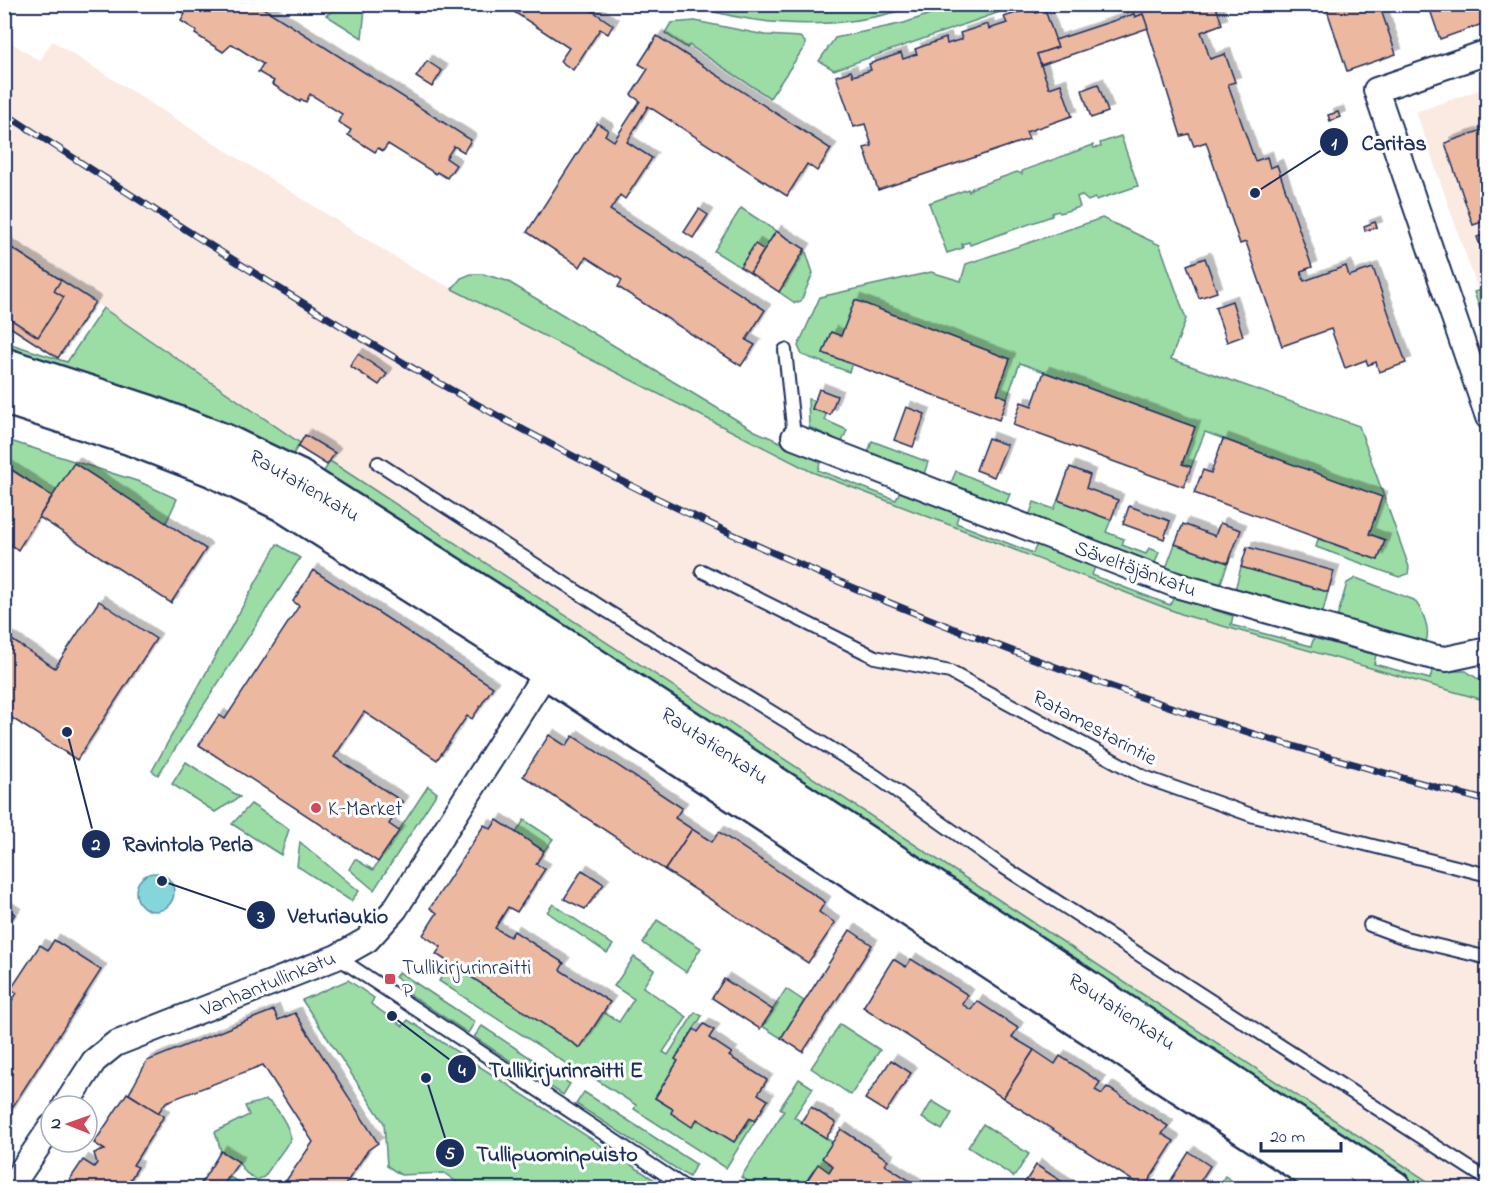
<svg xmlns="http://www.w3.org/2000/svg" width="1492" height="1193" font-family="'Indie Flower',sans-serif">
	<defs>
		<filter id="shadow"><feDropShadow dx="5.5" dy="-5.5" stdDeviation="0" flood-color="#0004"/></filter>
	</defs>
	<rect width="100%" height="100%" fill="#fff"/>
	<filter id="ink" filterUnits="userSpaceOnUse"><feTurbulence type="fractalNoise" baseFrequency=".0167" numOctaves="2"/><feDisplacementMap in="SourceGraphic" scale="12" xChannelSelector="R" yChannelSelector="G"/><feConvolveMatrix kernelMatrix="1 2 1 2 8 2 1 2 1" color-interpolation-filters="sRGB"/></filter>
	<g filter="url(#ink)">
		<!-- built -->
		<g fill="#faeae2">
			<path d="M4,38L40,61L52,41L412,268L812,472L1184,615L1487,701V1188H1438L300,443L103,308L5,243Z"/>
			<path d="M1487,87V316L1416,112Z"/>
		</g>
		<!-- green -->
		<g fill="#9cdca5" stroke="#5c8682" stroke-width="1.5">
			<path d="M347,4L358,5L365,9L362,38L326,15Z"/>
			<path d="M690,5H745L791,11L867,5H918C843,31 766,29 690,5Z"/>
			<path d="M957,5H1020L834,70L819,61L835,38L904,23Z"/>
			<path d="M695,21L765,35L800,37L805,42V46L770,98L689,45L687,48L665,33L671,23Z"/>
			<path d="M1121,136L1138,186L1096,200L1095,198L1088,201L1081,195L1077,197L1080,207L1060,213L1058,211L1052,213V216L970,245L969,242L962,244L963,248L947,253L929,203L968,189L969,192L972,188L1017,172L1022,174V171L1093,145L1094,148L1101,147L1100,143Z"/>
			<path d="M741,208L776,231L764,250L755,245L740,267L714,251Z"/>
			<path d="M1102,218L1160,245L1186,319L1171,359L1359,426L1409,567L1408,574L1399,577L1316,547L1318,539L1378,560L1385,540L1369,534L1381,497L1205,432L1191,467L1182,464L1195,427L1020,363L1007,398L997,394L1010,359L855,300L841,336L831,332L823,353L852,364L849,372L802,355L798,346L820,297L931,272L961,281L966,264Z"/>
			<path d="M805,249L813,273L801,301L795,303L779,292Z"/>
			<path d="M471,274H483L507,281L755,431L821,460L818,470L896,500L900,491L959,514L956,523L1033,553L1037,544L1095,567L1092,575L1170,605L1174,597L1233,616L1231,625L1311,646L1314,638L1376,655L1374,664L1430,679L1432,671H1466L1487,685V701L1184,615L812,472L452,289L461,278Z"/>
			<path d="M1487,288H1488L1487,330L1474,292Z"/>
			<path d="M103,308L300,443L289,461L5,353V342L67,362Z"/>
			<path d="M808,399L815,401L812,409L826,413L825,420L847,430L842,442L809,427Z"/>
			<path d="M4,439L140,482L177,499L166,523L52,496L5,465Z"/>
			<path d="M872,441L928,462L924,474L868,453Z"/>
			<path d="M330,461L1438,1188H1413L320,478Z"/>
			<path d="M956,471L1010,494L1004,508L950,485Z"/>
			<path d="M1058,500L1111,520L1106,532L1124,539L1122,545L1146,554L1149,548L1159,552L1155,563L1029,516L1034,502L1054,509Z"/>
			<path d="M277,544L300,558L158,775L152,771Z"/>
			<path d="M1175,544L1228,563L1220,585L1166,568Z"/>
			<path d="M1241,567L1328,592L1322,615L1235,590Z"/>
			<path d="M1356,578L1414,600C1422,609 1431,629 1426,642L1337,618L1347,583Z"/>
			<path d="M186,762L240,797L215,812L172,784Z"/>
			<path d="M428,786L437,793L374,890L349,869L355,859L373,870Z"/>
			<path d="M251,804L289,829L281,855L232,824Z"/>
			<path d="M524,820L553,839L544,851L516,833Z"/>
			<path d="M300,842L359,891L351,901L297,866Z"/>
			<path d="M553,904L613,945L607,953L547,912Z"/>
			<path d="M657,920L701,948L686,972L643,943Z"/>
			<path d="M634,957L654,970L643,987L687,1017L663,1052L668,1055L695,1012L702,1016L675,1059L678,1061L655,1098L673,1109L671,1113L691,1126L697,1119L734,1142L750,1118L755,1121L726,1168L634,1109L636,1105L589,1075L587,1077L439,981L450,963L580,1048L603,1012L619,1022L634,999L614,986Z"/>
			<path d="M399,972L475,1022L468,1033L409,994L412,989L395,977Z"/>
			<path d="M348,980L374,998L371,1004L403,1026L408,1020L667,1188H465L444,1173L401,1175L387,1166L384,1123L302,1000Z"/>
			<path d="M786,989L804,1001L781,1038L762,1026Z"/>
			<path d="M840,1024L880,1050L851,1095L811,1068Z"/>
			<path d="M482,1026L570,1084L563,1095L474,1037Z"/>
			<path d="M799,1079L813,1088L794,1117L832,1142L833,1166L829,1172L818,1165L802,1188H758L741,1177L784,1111L780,1108Z"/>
			<path d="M584,1092L696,1164L689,1177L576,1104Z"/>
			<path d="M266,1100C277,1105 289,1127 291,1139L264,1177L257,1180L246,1173L238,1162L221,1151L215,1132L249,1115L245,1106Z"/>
			<path d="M932,1101L952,1113L942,1130L922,1118Z"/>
			<path d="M983,1124L1029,1154L1014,1177L968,1147Z"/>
			<path d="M1225,1176L1238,1185L1236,1188H1217Z"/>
			<path d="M229,1177L252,1188H221Z"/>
		</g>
		<!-- water -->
		<circle fill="#84d6db" stroke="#5a93a9" stroke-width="1.5" cx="155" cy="892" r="19"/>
		<!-- building -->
		<g fill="#edb8a0" stroke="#1b2f5e" stroke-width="1.5" filter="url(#shadow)">
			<path d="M171,4H257L471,140L464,152L454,146L446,158L456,165L447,178L437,172L436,174L388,144L383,151L378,148L375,152L348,135L351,130L338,122L342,114L310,94L306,102L301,99L300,102L272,84L274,81L258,72L263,64L232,44L223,52L195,34L197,31L181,21L185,14Z"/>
			<path d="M502,4H582L613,25L608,34L600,29L573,70L560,61L569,48Z"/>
			<path d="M1123,4H1215L1222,24L1201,32L1205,43L1210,59L1225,54L1235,82L1228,84L1255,161L1267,157L1270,168L1277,165L1312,267L1301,271L1304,281L1346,266L1349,276L1373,268L1406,363L1379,372L1376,362L1368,365L1366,360L1345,368L1331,329L1282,346L1246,242L1240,244L1206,142L1194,146L1189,134L1181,136L1143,14L1135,17L1132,10L1126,12Z"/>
			<path d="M1325,4H1379L1396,54L1347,71Z"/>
			<path d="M1428,4H1488V22L1440,39Z"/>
			<path d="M1034,7L1036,13L1045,10L1058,47L1037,54L1049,88L1061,84L1072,116L1026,132L1029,139L878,190L864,148L872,146L865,124L854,127L836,76L851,71L853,76L871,70L869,64L901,53L903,59L917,54L915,49L946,38L947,44L962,39L960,33L988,24L989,29L1007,23L1004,17Z"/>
			<path d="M1134,14L1135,17L1143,14L1148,28L1041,65L1037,54L1058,47L1055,40Z"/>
			<path d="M657,36L831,149L817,171L807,164L787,196L648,106L627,142L652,158L625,199L620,195L610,210L765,310L746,340L755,345L741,366L618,287L622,280L586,257L580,267L527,232L597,123L608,130L605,135L614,141L640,101L631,95L648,69L639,64Z"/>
			<path d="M427,61L442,71L432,87L416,77Z"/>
			<path d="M1098,84L1108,112L1091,118L1082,90Z"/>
			<path d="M1338,112L1340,117L1330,121L1328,115Z"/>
			<path d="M1488,128V220L1473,225L1445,143Z"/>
			<path d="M699,209L708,215L693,238L684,232Z"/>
			<path d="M1375,222L1377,227L1365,231L1364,226Z"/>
			<path d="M776,231L805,249L779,292L750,273Z"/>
			<path d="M1487,234L1488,235V268L1477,237Z"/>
			<path d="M4,243L95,302L58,358L4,323Z"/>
			<path d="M4,243L61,280L54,291L64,297L38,337L4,315Z"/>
			<path d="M755,244L764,250L750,273L740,267Z"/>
			<path d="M1205,258L1217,292L1199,298L1187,265Z"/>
			<path d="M855,300L1010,359L997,394L1007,398L999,420L823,353L831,332L841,336Z"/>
			<path d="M1232,301L1243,336L1227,342L1215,307Z"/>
			<path d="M358,354L387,374L379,385L350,366Z"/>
			<path d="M1044,372L1195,427L1182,464L1191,467L1184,487L1013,425L1021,402L1032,406Z"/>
			<path d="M819,389L837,396L830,415L812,409Z"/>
			<path d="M906,407L925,414L913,447L894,440Z"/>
			<path d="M305,435L335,453L327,465L298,447Z"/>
			<path d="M988,438L1007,445L994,477L976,470Z"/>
			<path d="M1223,439L1382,497L1369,534L1385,540L1378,560L1194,493L1203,470L1211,473Z"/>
			<path d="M74,463L206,549L171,603L39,517Z"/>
			<path d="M4,465L52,496L18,550L4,541Z"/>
			<path d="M1070,467L1090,475L1086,488L1118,500L1111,520L1058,500Z"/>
			<path d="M1129,506L1170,521L1164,539L1123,524Z"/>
			<path d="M1220,523L1241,530L1228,563L1175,544L1183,524L1215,536Z"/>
			<path d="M1247,547L1334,571L1328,592L1241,567Z"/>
			<path d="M313,570L493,687L472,719L467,716L437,760L364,712L334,757L403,802L389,824L399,831L378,862L199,745L219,715L225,719L299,606L293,601Z"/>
			<path d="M99,601L156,639L77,760L4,713V635L55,668Z"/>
			<path d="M549,735L566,746L573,736L682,808L675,818L692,829L665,870L523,776Z"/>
			<path d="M497,820L544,851L536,864L545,869L517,912L508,907L495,928L510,937L514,931L546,952L564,963L560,970L610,1002L580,1048L436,954L441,947L423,935L437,913L430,908L484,825L491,829Z"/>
			<path d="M692,829L712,842L719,832L825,902L819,912L835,923L808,963L665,870Z"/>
			<path d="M582,870L604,884L585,909L564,899Z"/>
			<path d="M4,907L15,914L4,930Z"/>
			<path d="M850,930L872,945L803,1052L781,1038Z"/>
			<path d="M54,940L101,970L4,1120V1013L17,993L11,989L40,945L48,950Z"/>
			<path d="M893,959L906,967L911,959L968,995L962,1004L971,1010L977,1001L1018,1028L1012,1037L1034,1050L1003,1098L863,1007Z"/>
			<path d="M724,979L773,1010L760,1029L712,998Z"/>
			<path d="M274,1010L278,1020L295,1013L378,1143L368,1150L343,1188H281L313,1142L263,1065L166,1102L158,1113L129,1094L147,1061Z"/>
			<path d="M704,1024L714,1030L709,1038L732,1053L729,1056L767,1080L758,1094L768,1100L755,1121L750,1118L734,1142L697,1119L692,1127L671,1113L673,1109L655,1098L678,1061L675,1059L694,1029L698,1032Z"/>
			<path d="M1034,1050L1055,1064L1060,1056L1100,1082L1095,1090L1102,1094L1107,1087L1168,1126L1162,1134L1174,1141L1144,1188L1003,1098Z"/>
			<path d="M891,1060L911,1073L886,1112L865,1099Z"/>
			<path d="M127,1093L164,1116L133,1165L138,1167L125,1188L119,1186L117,1188H64L83,1160L94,1167L97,1163L94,1153L105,1150L94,1143Z"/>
			<path d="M811,1107L836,1123L826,1138L801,1122Z"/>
			<path d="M841,1129L888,1160L885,1165L918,1186L917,1188H802L818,1164L829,1172L833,1166L822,1158Z"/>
			<path d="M221,1151L239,1162L221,1188H198Z"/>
			<path d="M1189,1152L1210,1166L1196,1188H1166Z"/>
			<path d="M1036,1165L1072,1188H1031L1024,1184Z"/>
		</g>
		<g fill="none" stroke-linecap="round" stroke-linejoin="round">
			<defs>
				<g id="service">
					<path d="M785,350L794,437"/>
					<path d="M378,463L607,611L874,775L1002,866L1488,1180"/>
					<path d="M702,571L875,657L950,672L1144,777L1254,816L1488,875"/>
					<path d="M1370,925L1405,938L1488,958"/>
					<path d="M337,957L686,1188"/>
				</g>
				<g id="minor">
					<path d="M1488,52L1376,90L1488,417"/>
					<path d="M794,437L1176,585L1433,657L1446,659L1488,650"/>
					<path d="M65,1106L94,1061L115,1044L337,957L367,940L395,909L555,658"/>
					<path d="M10,1188L51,1127"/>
				</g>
				<g id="secondary">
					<path d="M4,365L148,412L224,441L299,477L563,645L1394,1188"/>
					<path d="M4,397L131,438L211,469L282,504L507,646L1336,1188"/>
				</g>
			</defs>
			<!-- service casing -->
			<use href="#service" stroke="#1b2f5e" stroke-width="16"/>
			<!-- minor casing -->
			<use href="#minor" stroke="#1b2f5e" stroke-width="28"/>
			<!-- secondary casing -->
			<use href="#secondary" stroke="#1b2f5e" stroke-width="38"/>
			<!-- service -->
			<use href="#service" stroke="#fff" stroke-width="12"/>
			<!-- minor -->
			<use href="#minor" stroke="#fff" stroke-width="24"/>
			<!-- secondary -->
			<use href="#secondary" stroke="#fff" stroke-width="33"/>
			<defs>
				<path id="rail" d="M4,113C176,224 346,335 526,431C830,595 1154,714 1488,801"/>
			</defs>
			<!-- rail casing -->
			<use href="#rail" stroke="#1b2f5e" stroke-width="7"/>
			<!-- rail -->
			<use href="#rail" stroke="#fff" stroke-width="4.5" stroke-dasharray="14" stroke-linecap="butt"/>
		</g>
	</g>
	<!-- markers -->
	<g fill="#d1495b" stroke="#fff" stroke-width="2">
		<circle cx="316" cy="808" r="6"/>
		<rect x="384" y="973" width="12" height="12" rx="3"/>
	</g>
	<g text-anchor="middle" stroke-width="6" stroke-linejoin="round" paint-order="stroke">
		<!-- street labels -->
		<g font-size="21" fill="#1b2f5e" stroke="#fff">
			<text transform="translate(305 485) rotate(30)" y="7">Rautatienkatu</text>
			<text transform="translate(1136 568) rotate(20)" y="7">Säveltäjänkatu</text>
			<text transform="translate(1095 727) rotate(28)" y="7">Ratamestarintie</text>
			<text transform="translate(715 745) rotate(33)" y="7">Rautatienkatu</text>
			<text transform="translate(268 983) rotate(-22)" y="7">Vanhantullinkatu</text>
			<text transform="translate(1122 1011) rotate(33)" y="7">Rautatienkatu</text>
		</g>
		<!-- poi labels -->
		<g font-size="21" fill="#1b2f5e" stroke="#fff" text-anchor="start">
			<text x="328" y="815">K-Market</text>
			<text x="402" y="974">Tullikirjurinraitti<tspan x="402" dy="24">P</tspan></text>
		</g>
	</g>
	<!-- callouts -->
	<path fill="none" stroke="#1b2f5e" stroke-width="2" d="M1255 193L1334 142M67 732L96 844M162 881L261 915M392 1016L462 1069M426 1078L450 1153"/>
	<g fill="#1b2f5e" stroke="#fff" stroke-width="2">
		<circle cx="1255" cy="193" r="6"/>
		<circle cx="67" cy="732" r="6"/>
		<circle cx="162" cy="881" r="6"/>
		<circle cx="392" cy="1016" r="6"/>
		<circle cx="426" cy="1078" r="6"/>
		<circle cx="1334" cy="142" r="15"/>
		<circle cx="96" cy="844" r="15"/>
		<circle cx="261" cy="915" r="15"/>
		<circle cx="462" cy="1069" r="15"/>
		<circle cx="450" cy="1153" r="15"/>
	</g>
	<g font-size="18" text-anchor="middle" font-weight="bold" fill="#fff">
		<text x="1334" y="149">1</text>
		<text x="96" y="850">2</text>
		<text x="261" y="922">3</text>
		<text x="462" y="1076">4</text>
		<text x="450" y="1159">5</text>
	</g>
	<g font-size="22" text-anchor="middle" font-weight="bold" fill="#1b2f5e" stroke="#fff" stroke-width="6" stroke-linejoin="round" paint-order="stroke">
		<text x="1394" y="150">Caritas</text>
		<text x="188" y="851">Ravintola Perla</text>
		<text x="338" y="923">Veturiaukio</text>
		<text x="566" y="1077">Tullikirjurinraitti E</text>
		<text x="557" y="1161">Tullipuominpuisto</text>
	</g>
	<!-- margin -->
	<rect width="1492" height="1193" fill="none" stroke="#fff" stroke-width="24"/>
	<rect x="12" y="12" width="1468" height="1169" fill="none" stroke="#1b2f5e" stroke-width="2" filter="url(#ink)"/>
	<!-- north arrow -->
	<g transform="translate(69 1124) rotate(271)"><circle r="28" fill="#ffffff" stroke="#a4acbf" stroke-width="1.5"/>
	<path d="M0-4.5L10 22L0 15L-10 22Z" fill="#d1495b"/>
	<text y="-9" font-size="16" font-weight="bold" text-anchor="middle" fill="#1b2f5e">N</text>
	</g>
	<!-- scale -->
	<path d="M1261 1142v9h80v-9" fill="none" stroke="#1b2f5e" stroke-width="3"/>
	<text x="1270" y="1142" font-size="18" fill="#1b2f5e" stroke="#ffffff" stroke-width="4.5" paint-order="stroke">20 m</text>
</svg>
